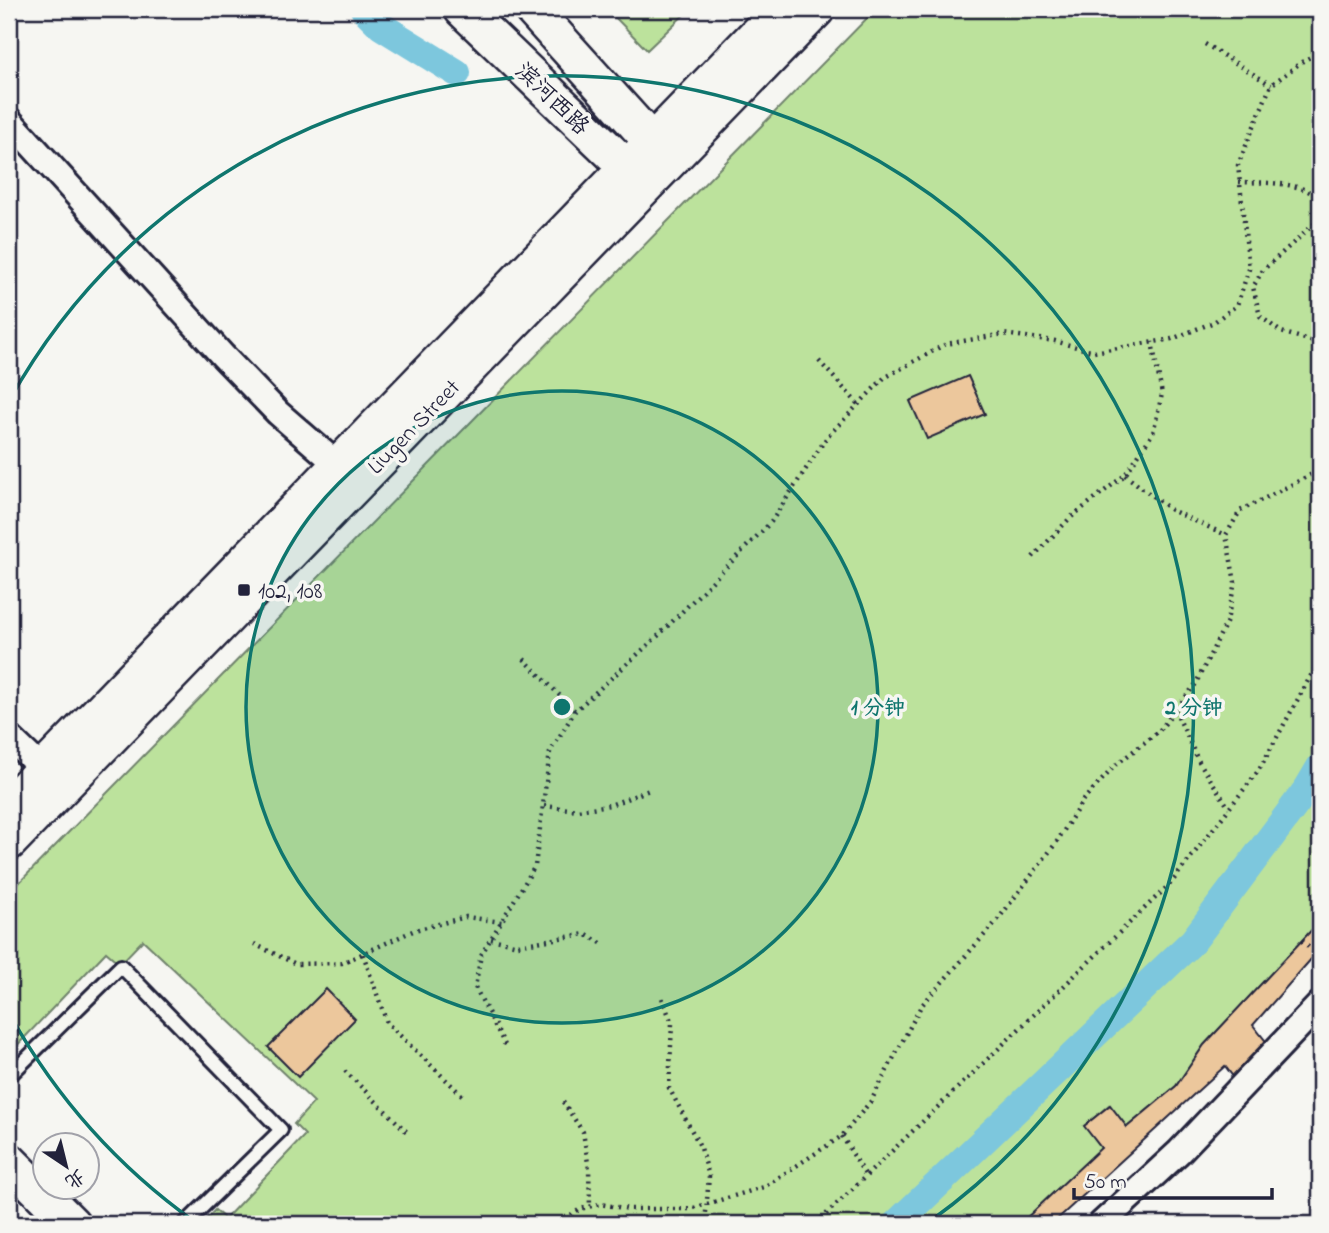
<svg xmlns="http://www.w3.org/2000/svg" width="1329" height="1233" font-family="'Indie Flower','LXGW WenKai TC',sans-serif">
	<rect width="100%" height="100%" fill="#f6f6f2"/>
	<filter id="ink" filterUnits="userSpaceOnUse"><feTurbulence type="fractalNoise" baseFrequency=".0143" numOctaves="2"/><feDisplacementMap in="SourceGraphic" scale="14" xChannelSelector="R" yChannelSelector="G"/><feConvolveMatrix kernelMatrix="1 2 1 2 8 2 1 2 1" color-interpolation-filters="sRGB"/></filter>
	<g filter="url(#ink)">
		<!-- green -->
		<g fill="#bce29c" stroke="#6f826c" stroke-width="2">
			<path d="M607,9H690L647,50Z"/>
			<path d="M876,9H1320V921L1204,1045L1176,1086L1127,1127L1109,1105L1085,1126L1101,1148L1020,1224H202L215,1210L225,1219L305,1135L294,1124L314,1102L143,940L120,964L106,952L9,1054V893Z"/>
		</g>
		<g fill="none" stroke-linecap="round" stroke-linejoin="round">
			<!-- canal -->
			<g stroke="#7dc7dd" stroke-width="28">
				<path d="M364,9L381,26L457,73"/>
				<path d="M896,1224L1193,941L1307,789L1320,767"/>
			</g>
		</g>
		<!-- building -->
		<g fill="#ecc79c" stroke="#22223b" stroke-width="2">
			<path d="M968,376L985,414L927,439L910,401Z"/>
			<path d="M1320,921V949L1253,1025L1268,1044L1234,1078L1225,1066L1052,1224H1020L1101,1148L1084,1126L1110,1105L1127,1127L1176,1086L1204,1045Z"/>
			<path d="M326,989L355,1019L298,1077L268,1047Z"/>
		</g>
		<g fill="none" stroke-linecap="round" stroke-linejoin="round">
			<defs>
				<path id="lane" d="M9,1076L121,966L281,1130L185,1224"/>
				<g id="street">
					<path d="M9,120L223,356L278,413L339,466"/>
					<path d="M9,737L54,780"/>
					<path d="M1101,1224L1179,1152L1320,1004"/>
				</g>
				<g id="secondary">
					<path d="M462,9L643,183"/>
					<path d="M532,9L652,142L671,156"/>
					<path d="M9,805L781,9"/>
					<path d="M9,842L817,9"/>
					<path d="M9,1161L72,1224"/>
				</g>
			</defs>
			<!-- lane casing -->
			<use href="#lane" stroke="#22223b" stroke-width="18"/>
			<!-- street casing -->
			<use href="#street" stroke="#22223b" stroke-width="30"/>
			<!-- secondary casing -->
			<use href="#secondary" stroke="#22223b" stroke-width="40"/>
			<!-- path -->
			<g stroke="#22223b" stroke-width="4.5" stroke-dasharray="2 5" stroke-linecap="butt">
				<path d="M1205,44L1271,85"/>
				<path d="M1239,182C1266,183 1300,181 1320,199"/>
				<path d="M1320,219L1263,270L1253,287L1260,316L1281,332L1315,342L1320,346"/>
				<path d="M819,361L858,404"/>
				<path d="M1125,475L1171,510L1226,535"/>
				<path d="M1033,557L1070,518L1125,475L1153,433L1162,394L1152,342"/>
				<path d="M524,659L575,711"/>
				<path d="M1175,710L1198,760L1229,808"/>
				<path d="M544,806L578,810L610,805L652,789"/>
				<path d="M491,939L518,945L585,934L603,944"/>
				<path d="M1302,941L1320,958"/>
				<path d="M254,944L296,964L342,963L415,930L466,917L502,922"/>
				<path d="M363,954L387,1023L465,1098"/>
				<path d="M662,998L672,1023L669,1088L701,1148L709,1176L705,1224"/>
				<path d="M505,1045L475,987L481,955L535,866L550,752L575,711L659,635L771,522L827,437L884,378L946,344L1004,334L1055,341L1094,352L1172,339L1214,322L1237,305L1249,269L1238,165L1271,85L1303,61L1320,52"/>
				<path d="M345,1071L409,1134"/>
				<path d="M563,1102L583,1132L589,1169L590,1207"/>
				<path d="M842,1136L866,1176"/>
				<path d="M560,1224L580,1209L600,1204L629,1209H690L764,1187L842,1136L871,1101L921,1006L996,922L1056,843L1083,800L1117,764L1159,731L1195,685L1227,621L1235,582L1226,535L1240,511L1320,470"/>
				<path d="M816,1224L1171,883L1259,770L1320,659"/>
			</g>
			<!-- lane -->
			<use href="#lane" stroke="#f6f6f2" stroke-width="12"/>
			<!-- street -->
			<use href="#street" stroke="#f6f6f2" stroke-width="24"/>
			<!-- secondary -->
			<use href="#secondary" stroke="#f6f6f2" stroke-width="35"/>
		</g>
	</g>
	<!-- distance rings -->
	<circle cx="562" cy="707" r="316" fill="#0f766e" fill-opacity=".12"/>
	<g fill="none" stroke="#0f766e" stroke-width="3.5">
		<circle cx="562" cy="707" r="316"/>
		<path d="M195 1222A632 632 0 0 1 9 1013M9 401A632 632 0 1 1 929 1222"/>
	</g>
	<!-- markers -->
	<rect fill="#22223b" stroke="#f6f6f2" stroke-width="2.5" x="237" y="583" width="14" height="14" rx="3.5"/>
	<g text-anchor="middle" stroke-width="7" stroke-linejoin="round" paint-order="stroke">
		<!-- street labels -->
		<g font-size="23" fill="#22223b" stroke="#f6f6f2">
			<text transform="translate(553 98) rotate(44)" y="8">滨河西路</text>
			<text transform="translate(413 426) rotate(-46)" y="8">Liugen Street</text>
		</g>
		<!-- poi labels -->
		<g font-size="23" fill="#22223b" stroke="#f6f6f2" text-anchor="start">
			<text x="258" y="598">102, 108</text>
		</g>
	</g>
	<circle cx="562" cy="707" r="10" fill="#0f766e" stroke="#f6f6f2" stroke-width="3.5"/>
	<g font-size="21" text-anchor="middle" font-weight="bold" fill="#0f766e" stroke="#f6f6f2" stroke-width="7" stroke-linejoin="round" paint-order="stroke">
		<text x="878" y="714">1 分钟</text>
		<text x="1194" y="714">2 分钟</text>
	</g>
	<!-- margin -->
	<rect width="1329" height="1233" fill="none" stroke="#f6f6f2" stroke-width="35"/>
	<rect x="18" y="18" width="1294" height="1198" fill="none" stroke="#22223b" stroke-width="2.5" filter="url(#ink)"/>
	<!-- north arrow -->
	<g transform="translate(66 1166) rotate(145)"><circle r="33" fill="#f6f6f2" stroke="#a1a1a9" stroke-width="2"/>
	<path d="M0-5L12 26L0 18L-12 26Z" fill="#22223b"/>
	<text y="-10" font-size="19" font-weight="bold" text-anchor="middle" fill="#22223b">北</text>
	</g>
	<!-- scale -->
	<path d="M1074 1188v10h198v-10" fill="none" stroke="#22223b" stroke-width="3.5"/>
	<text x="1084" y="1188" font-size="21" fill="#22223b" stroke="#f6f6f2" stroke-width="5" paint-order="stroke">50 m</text>
</svg>
